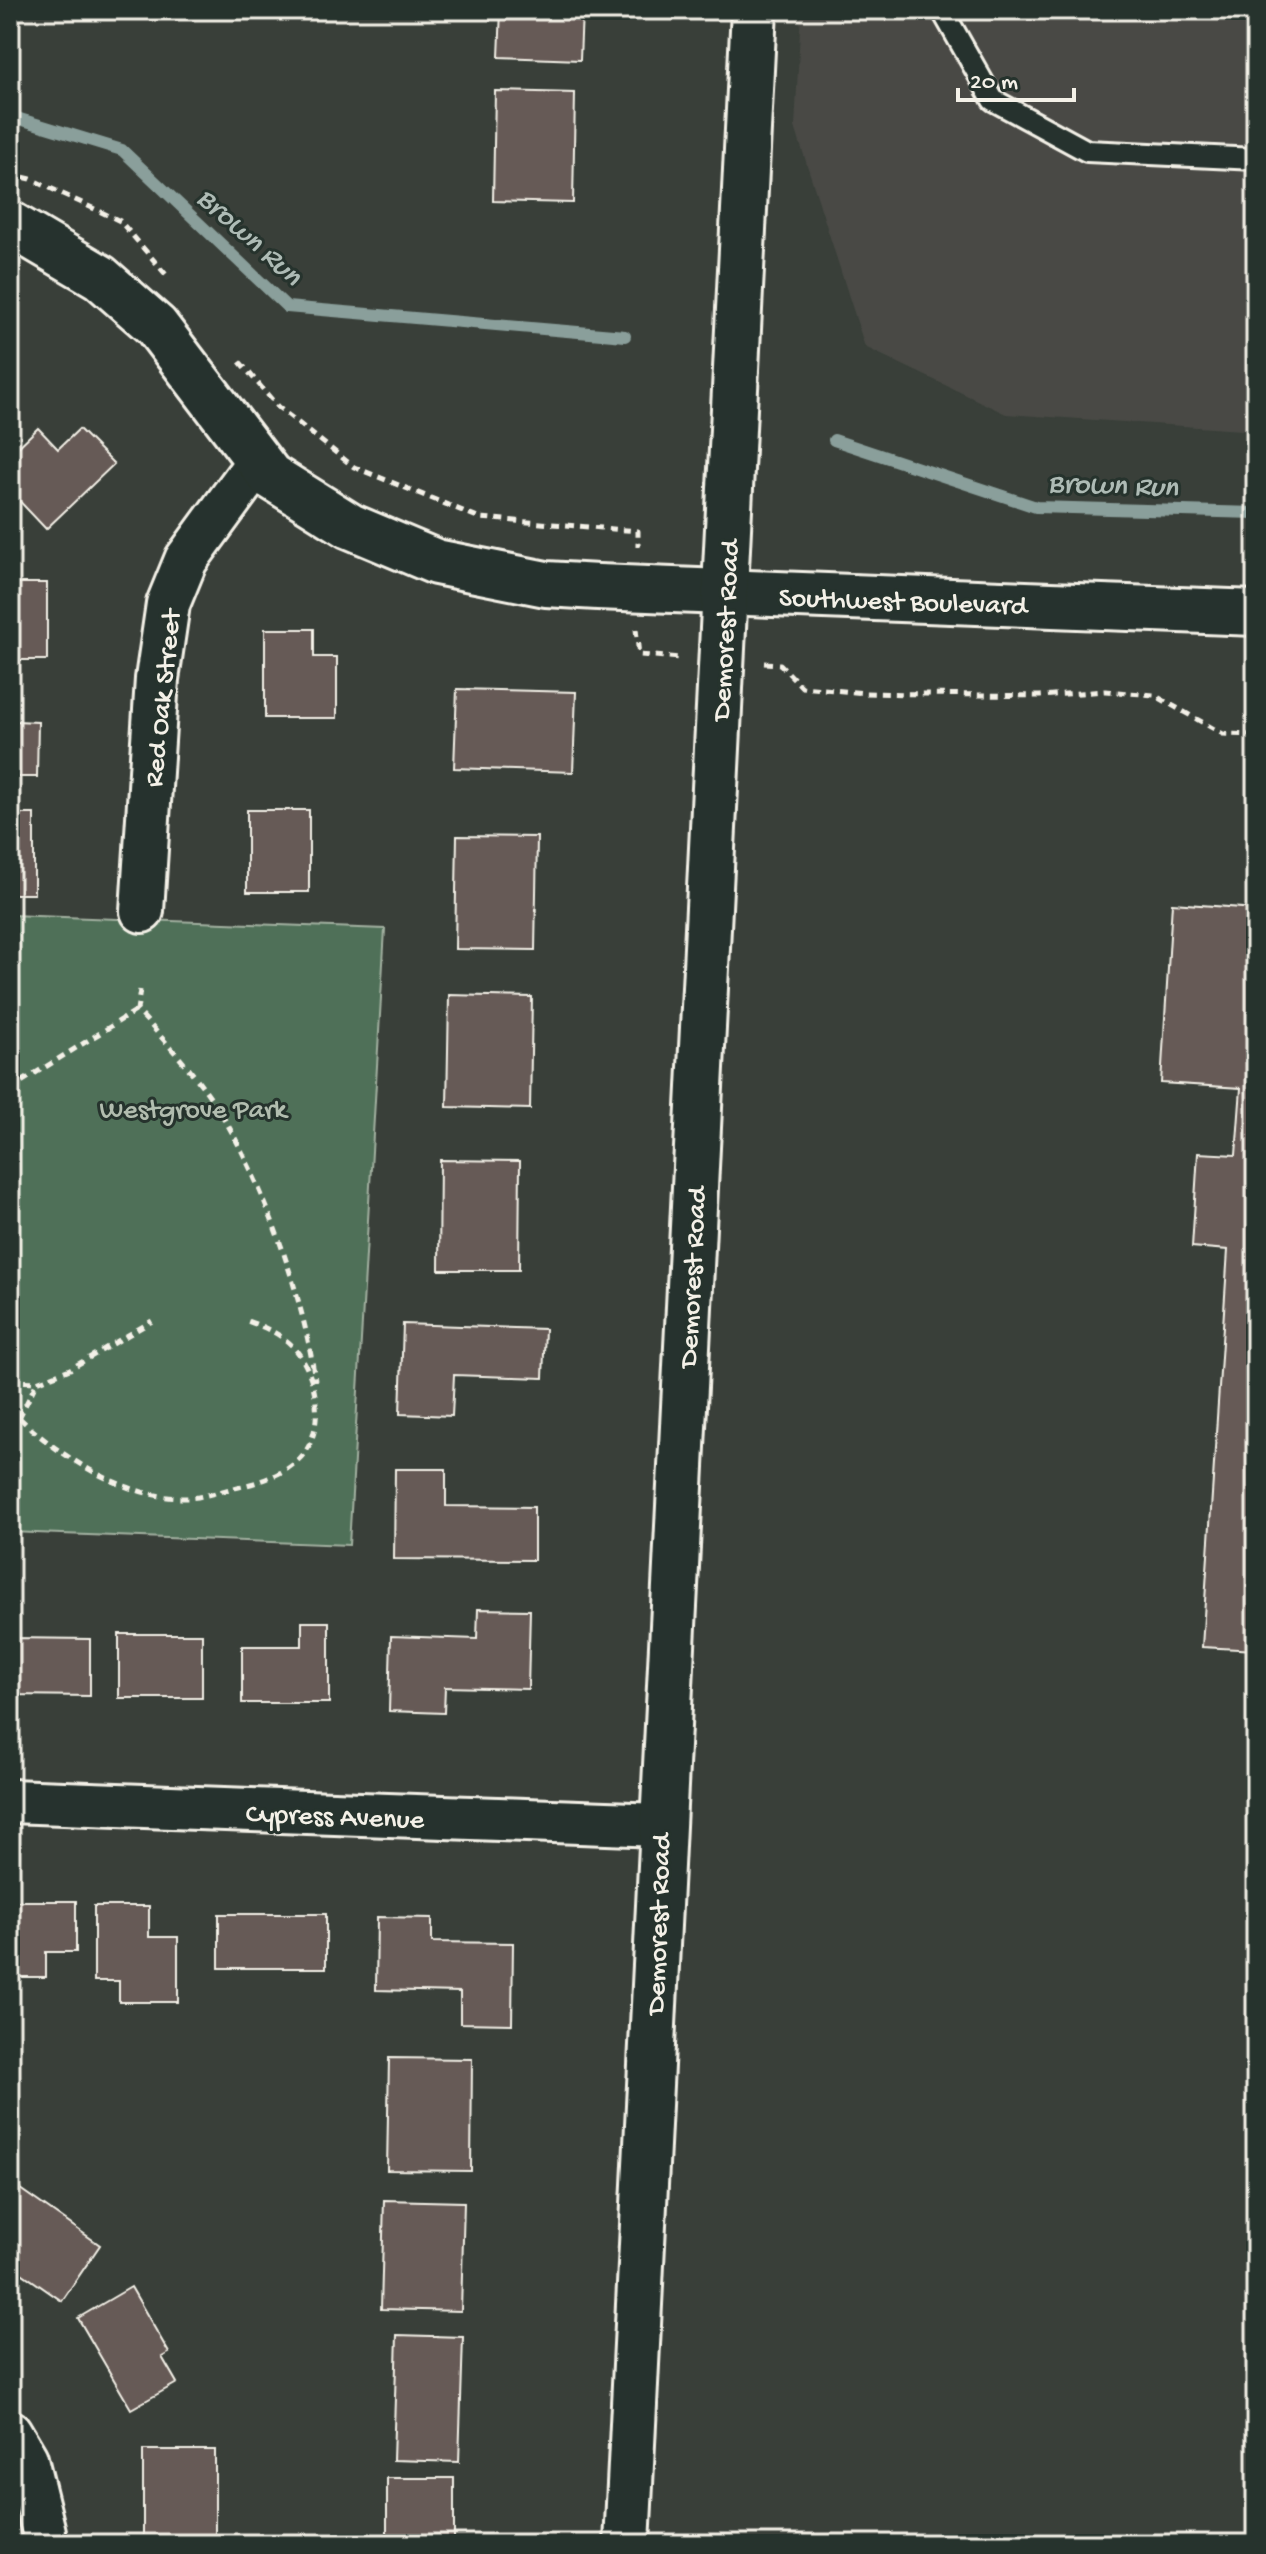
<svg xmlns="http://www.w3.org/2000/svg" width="1266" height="2554" font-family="'Gochi Hand',sans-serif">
	<rect width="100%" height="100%" fill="#393f39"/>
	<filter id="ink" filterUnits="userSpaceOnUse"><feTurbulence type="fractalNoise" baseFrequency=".0125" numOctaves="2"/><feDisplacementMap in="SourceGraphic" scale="16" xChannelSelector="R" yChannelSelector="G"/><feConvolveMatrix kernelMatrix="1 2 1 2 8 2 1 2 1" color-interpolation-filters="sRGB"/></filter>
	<g filter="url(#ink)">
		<!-- built -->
		<path fill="#494a45" d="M801,10H1256V431L1006,414L865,347L795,127Z"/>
		<!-- green -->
		<path fill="#4f7059" stroke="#a2b0a0" stroke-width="2" d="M10,915L385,929L349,1545L10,1532Z"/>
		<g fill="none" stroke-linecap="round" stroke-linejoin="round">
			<!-- stream -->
			<g stroke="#8a9f9b" stroke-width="12">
				<path d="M10,116L122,150L287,307L625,336"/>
				<path d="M834,440L1036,507L1256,513"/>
			</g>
		</g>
		<!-- building -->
		<g fill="#665a56" stroke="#f4f1e8" stroke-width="2">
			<path d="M501,10H582L580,60L499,57Z"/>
			<path d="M495,91L575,93L573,203L493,201Z"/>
			<path d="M38,428L58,449L79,429L114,464L46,529L10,491V455Z"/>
			<rect x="10" y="583" width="37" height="77"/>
			<path d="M265,629H314V657H337V718H265Z"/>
			<path d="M457,689L576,692L573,772L454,768Z"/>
			<path d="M10,692H16V721L38,722L37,777H10Z"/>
			<rect x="247" y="810" width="62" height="82"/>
			<rect x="10" y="814" width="24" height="80"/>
			<path d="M457,836L537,837L535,950L455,949Z"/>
			<path d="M1172,903L1256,909V1650L1202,1647L1228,1250L1192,1247L1198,1153L1236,1155L1241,1088L1161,1083Z"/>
			<path d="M449,995L532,997L530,1109L447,1107Z"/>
			<path d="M440,1160L520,1161L519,1270H439Z"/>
			<path d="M403,1324L545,1329L543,1378L454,1375L452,1416L400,1414Z"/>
			<path d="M395,1469H446V1506L534,1507V1560L394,1559Z"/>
			<path d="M478,1609L530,1610L528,1689L445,1687L444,1713L389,1711L391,1636L477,1639Z"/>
			<path d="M302,1622H329V1703H242V1646H302Z"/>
			<rect x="119" y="1634" width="83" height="64"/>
			<path d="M10,1638L90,1639V1696L10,1695Z"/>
			<path d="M10,1901H76V1952H46V1977H10Z"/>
			<path d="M94,1906H149V1937H178V2002H119V1981H94Z"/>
			<rect x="219" y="1914" width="107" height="54"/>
			<path d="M377,1917L432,1918V1942L513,1943L512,2024L460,2023V1992L376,1990Z"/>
			<path d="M389,2058L472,2059L471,2171L387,2170Z"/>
			<path d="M13,2184L100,2245L62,2301L10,2265Z"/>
			<path d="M384,2200L464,2202L461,2311L381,2309Z"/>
			<path d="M131,2287L169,2353L162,2357L177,2383L131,2409L78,2318Z"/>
			<path d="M397,2335L463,2337L459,2462L393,2460Z"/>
			<rect x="143" y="2450" width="72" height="88"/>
			<rect x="387" y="2478" width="67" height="66"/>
		</g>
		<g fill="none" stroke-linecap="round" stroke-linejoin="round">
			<defs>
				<path id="service" d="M942,10L993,100L1087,151L1256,159"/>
				<g id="minor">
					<path d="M142,911L157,679L168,604L186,560L257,463"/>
					<path d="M10,1801L660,1825"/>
					<path d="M10,2432L26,2459L44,2532L43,2544"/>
				</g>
				<g id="tertiary">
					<path d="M10,224L100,277L156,326L270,476L350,526L436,562L546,584L598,587L1256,613"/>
					<path d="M627,2544L754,10"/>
				</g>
			</defs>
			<!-- service casing -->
			<use href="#service" stroke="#f4f1e8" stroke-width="26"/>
			<!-- minor casing -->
			<use href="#minor" stroke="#f4f1e8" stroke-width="48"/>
			<!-- tertiary casing -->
			<use href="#tertiary" stroke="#f4f1e8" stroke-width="50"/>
			<!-- path -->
			<g stroke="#f4f1e8" stroke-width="5" stroke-dasharray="8 6" stroke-linecap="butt">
				<path d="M10,174L31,179L120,221L169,278"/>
				<path d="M240,362L278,407L354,467L480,518L638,531V547"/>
				<path d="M636,629L639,655L682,658"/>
				<path d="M764,663L780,664L802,687L865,693L1040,696L1105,691L1154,695L1223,734L1256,735"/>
				<path d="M140,990L137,1010C168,1045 202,1080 225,1120C266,1190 305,1302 315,1381"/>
				<path d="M10,1089L137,1010"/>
				<path d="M10,1381L37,1382L70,1369L152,1321"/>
				<path d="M10,1408C51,1453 134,1506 198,1497C210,1495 222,1491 234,1488C253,1484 281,1476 296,1462C327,1436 319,1379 296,1350C283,1334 262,1326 244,1320"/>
				<path d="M19,1418L37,1382"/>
			</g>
			<!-- service -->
			<use href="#service" stroke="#26332d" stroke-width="20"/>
			<!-- minor -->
			<use href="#minor" stroke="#26332d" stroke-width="42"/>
			<!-- tertiary -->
			<use href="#tertiary" stroke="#26332d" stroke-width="44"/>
		</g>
	</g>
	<g text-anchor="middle" stroke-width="6" stroke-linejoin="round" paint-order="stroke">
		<!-- street labels -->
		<g font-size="28" fill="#f4f1e8" stroke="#26332d">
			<text transform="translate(903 599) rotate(2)" y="10">Southwest Boulevard</text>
			<text transform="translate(723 630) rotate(-87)" y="10">Demorest Road</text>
			<text transform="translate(160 698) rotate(-84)" y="10">Red Oak Street</text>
			<text transform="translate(690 1277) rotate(-87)" y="10">Demorest Road</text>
			<text transform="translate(335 1814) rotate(2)" y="10">Cypress Avenue</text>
			<text transform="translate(656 1924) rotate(-88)" y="10">Demorest Road</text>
		</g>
		<!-- park labels -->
		<g font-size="28" fill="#b2bdaf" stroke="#26332d">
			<text x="193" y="1117">Westgrove Park</text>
		</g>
		<!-- water labels -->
		<g font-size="30" font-style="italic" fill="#aebbb5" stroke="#26332d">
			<text transform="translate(251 235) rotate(42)" y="10">Brown Run</text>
			<text transform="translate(1113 483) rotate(2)" y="10">Brown Run</text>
		</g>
	</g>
	<!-- margin -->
	<rect width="1266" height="2554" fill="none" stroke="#26332d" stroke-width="40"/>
	<rect x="20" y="20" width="1226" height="2514" fill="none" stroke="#f4f1e8" stroke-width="3" filter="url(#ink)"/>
	<!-- scale -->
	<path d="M958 88v12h116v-12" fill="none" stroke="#f4f1e8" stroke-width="4"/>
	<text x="970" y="88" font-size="24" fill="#f4f1e8" stroke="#26332d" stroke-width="6" paint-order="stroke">20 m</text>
</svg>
